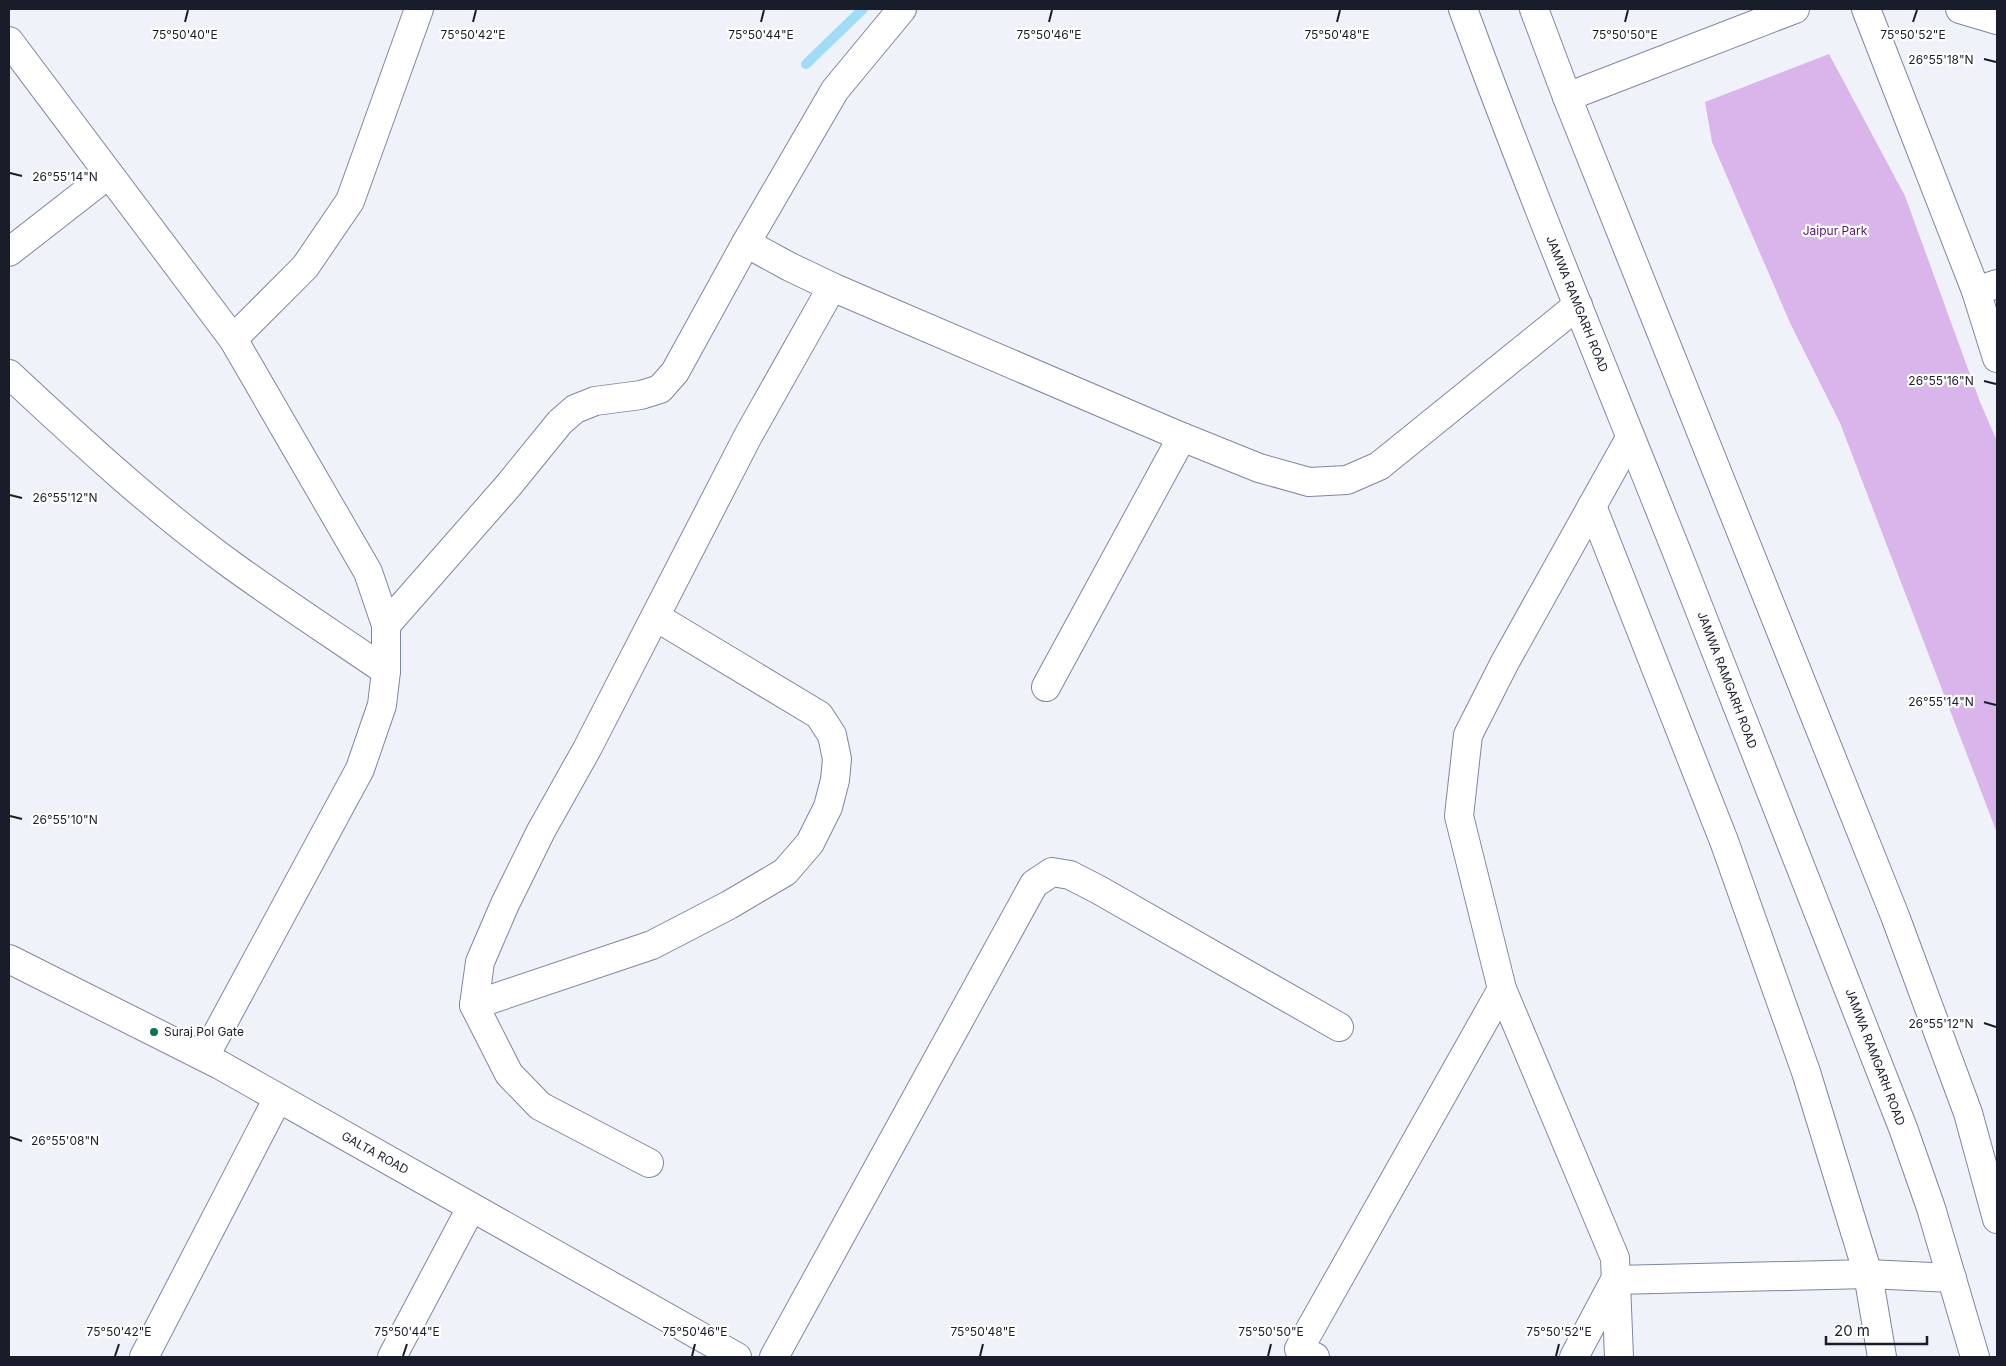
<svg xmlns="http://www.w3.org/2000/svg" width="2006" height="1366" font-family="Inter,sans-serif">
	<rect width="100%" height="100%" fill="#f0f2f9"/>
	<!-- park -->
	<path fill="#dab5ec" d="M1829,54L1905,196L1980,402L1997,441V833L1840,423L1791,325L1712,142L1705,102Z"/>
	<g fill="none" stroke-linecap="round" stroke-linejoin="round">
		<!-- stream -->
		<path stroke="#9fdcf7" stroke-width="10" d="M806,64L863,9"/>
		<defs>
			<g id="minor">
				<path d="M1866,9L1976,291L1997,358"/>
				<path d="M1960,9L1997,20"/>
				<path d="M9,41L233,339L368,572L386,625V671L382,705L360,769L205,1056"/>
				<path d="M1567,97L1795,9"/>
				<path d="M746,243L790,267L832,287L1182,437L1259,468L1309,482L1347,480L1379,466L1578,305"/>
				<path d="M9,252L109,174"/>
				<path d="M1976,291L1997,284"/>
				<path d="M233,339L305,267L350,201L419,9"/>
				<path d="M9,374C81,441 153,508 233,566C283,602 335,636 386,671"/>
				<path d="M1592,506L1724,841L1806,1072L1868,1274L1882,1357"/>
				<path d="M386,625L508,486L560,422L575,409L595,401L641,395L660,389L675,372L746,243L835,90L902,9"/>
				<path d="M1046,687L1182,437"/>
				<path d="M1502,989L1459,816L1468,735L1505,662L1630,438"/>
				<path d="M474,1005L652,945L729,905L785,872L810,843L828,807L835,780L837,759L832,735L819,715L656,617"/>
				<path d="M649,1163L540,1106L509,1074L474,1005L480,962L505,904L541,831L587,749L748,436L832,287"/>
				<path d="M144,1357L278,1098"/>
				<path d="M392,1357L471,1208"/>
				<path d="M774,1357L1034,884L1052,872L1070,875L1099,890L1339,1027"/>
				<path d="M1315,1357L1299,1349L1502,989L1615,1258L1619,1357"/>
				<path d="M1574,1357L1615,1280L1868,1274L1952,1278"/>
			</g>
			<path id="major" d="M9,959L220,1065L737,1357"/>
			<g id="highway">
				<path d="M1463,9C1531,194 1607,377 1680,560C1756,749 1829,939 1903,1128L1931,1208L1975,1357"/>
				<path d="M1534,9L1567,97L1895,916L1968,1113L1997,1219"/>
			</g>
		</defs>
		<!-- minor casing -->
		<use href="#minor" stroke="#7c87a6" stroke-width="30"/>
		<!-- major casing -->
		<use href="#major" stroke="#7c87a6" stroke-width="30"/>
		<!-- highway casing -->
		<use href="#highway" stroke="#7c87a6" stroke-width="30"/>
		<!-- minor -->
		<use href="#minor" stroke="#fff" stroke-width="28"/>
		<!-- major -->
		<use href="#major" stroke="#fff" stroke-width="28"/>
		<!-- highway -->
		<use href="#highway" stroke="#fff" stroke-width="28"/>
	</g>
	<!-- ticks -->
	<path fill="none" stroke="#191d29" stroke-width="2" d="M185,22L188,10M473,22L476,10M761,22L764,10M1049,22L1052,10M1337,22L1340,10M1625,22L1628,10M1913,22L1917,10M1984,59L1996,62M10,173L22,176M1984,381L1996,384M10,495L22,498M1984,702L1996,705M10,816L22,819M1984,1023L1996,1027M10,1137L22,1141M115,1356L119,1344M403,1356L407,1344M692,1356L695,1344M980,1356L983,1344M1268,1356L1271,1344M1556,1356L1559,1344"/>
	<!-- markers -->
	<circle fill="#0c754e" stroke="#fff" stroke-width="2" cx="154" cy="1032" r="5"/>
	<g text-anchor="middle" stroke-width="4.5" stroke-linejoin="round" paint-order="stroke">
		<!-- park labels -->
		<g font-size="12" fill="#581570" stroke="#fff">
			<text x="1835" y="235">Jaipur Park</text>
		</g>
		<!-- street labels -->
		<g font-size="12" fill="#191d29" stroke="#fff">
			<text transform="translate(1577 304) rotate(68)" y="4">JAMWA RAMGARH ROAD</text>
			<text transform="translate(1727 680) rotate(69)" y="4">JAMWA RAMGARH ROAD</text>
			<text transform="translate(1875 1057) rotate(69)" y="4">JAMWA RAMGARH ROAD</text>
			<text transform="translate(375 1153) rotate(29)" y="4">GALTA ROAD</text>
		</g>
		<!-- poi labels -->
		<g font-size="12" fill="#191d29" stroke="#fff" text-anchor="start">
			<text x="164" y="1036">Suraj Pol Gate</text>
		</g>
	</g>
	<g font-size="12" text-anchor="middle" fill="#191d29" stroke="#fff" stroke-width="4.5" stroke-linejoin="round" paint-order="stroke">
		<text x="185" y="39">75°50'40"E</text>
		<text x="473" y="39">75°50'42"E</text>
		<text x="761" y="39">75°50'44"E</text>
		<text x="1049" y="39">75°50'46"E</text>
		<text x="1337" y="39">75°50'48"E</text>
		<text x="1625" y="39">75°50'50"E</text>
		<text x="1913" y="39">75°50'52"E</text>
		<text x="1941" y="64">26°55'18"N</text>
		<text x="65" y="181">26°55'14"N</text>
		<text x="1941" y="385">26°55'16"N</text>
		<text x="65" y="502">26°55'12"N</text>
		<text x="1941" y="706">26°55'14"N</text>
		<text x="65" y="824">26°55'10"N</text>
		<text x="1941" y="1028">26°55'12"N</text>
		<text x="65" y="1145">26°55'08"N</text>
		<text x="119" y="1336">75°50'42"E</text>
		<text x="407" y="1336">75°50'44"E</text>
		<text x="695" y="1336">75°50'46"E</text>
		<text x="983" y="1336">75°50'48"E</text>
		<text x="1271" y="1336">75°50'50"E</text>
		<text x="1559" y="1336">75°50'52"E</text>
	</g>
	<!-- border -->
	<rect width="2006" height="1366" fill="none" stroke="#191d29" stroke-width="20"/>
	<!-- scale -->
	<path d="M1826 1336v8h101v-8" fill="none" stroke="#191d29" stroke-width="2.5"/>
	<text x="1834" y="1336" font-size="15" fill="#191d29" stroke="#ffffff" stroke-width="4" paint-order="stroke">20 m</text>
</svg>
